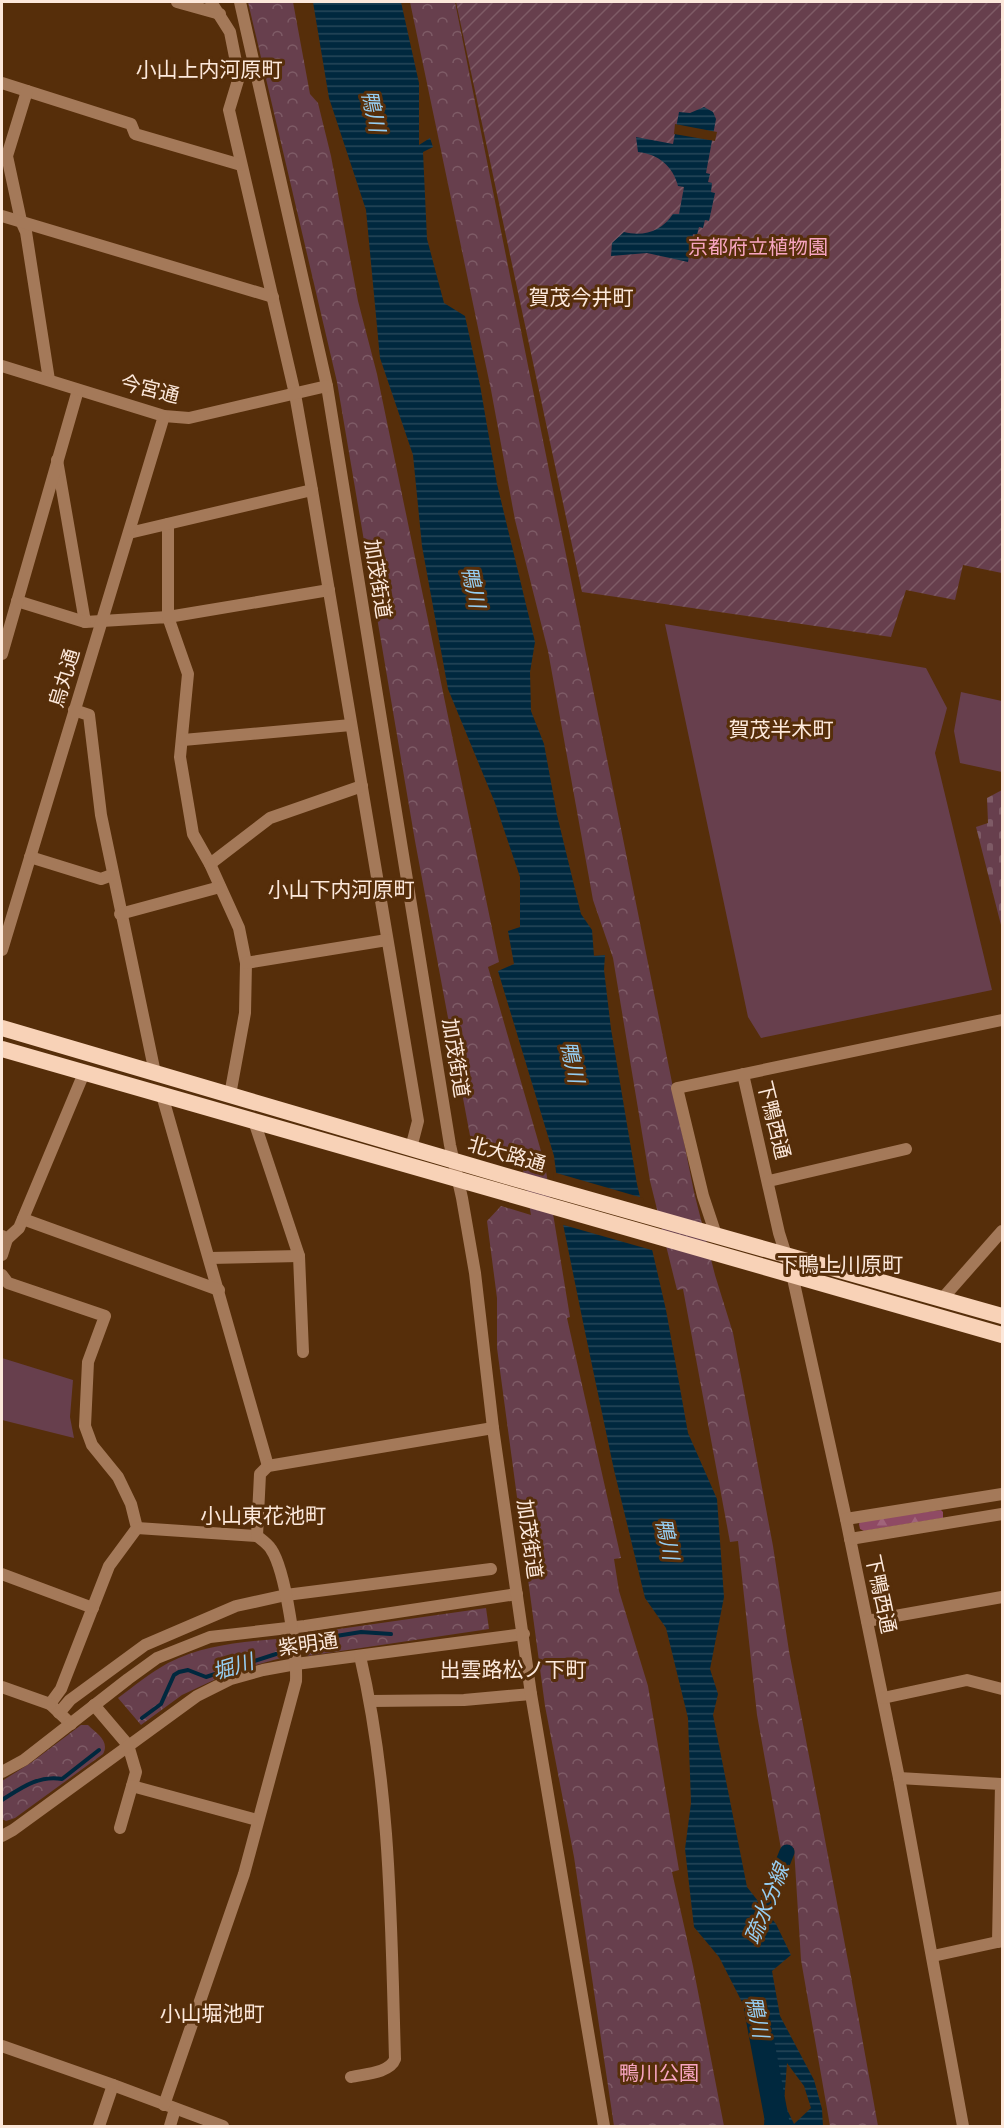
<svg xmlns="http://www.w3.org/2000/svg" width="1004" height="2128" font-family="'Nunito Sans','Noto Sans JP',sans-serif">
	<defs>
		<pattern id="forest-firs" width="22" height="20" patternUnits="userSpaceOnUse" patternTransform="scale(1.5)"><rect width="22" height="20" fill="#8f4a64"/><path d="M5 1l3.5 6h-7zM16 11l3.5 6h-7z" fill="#a0647a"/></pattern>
		<pattern id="cemetery-stones" width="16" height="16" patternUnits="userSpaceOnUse" patternTransform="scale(1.5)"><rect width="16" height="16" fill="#673f4d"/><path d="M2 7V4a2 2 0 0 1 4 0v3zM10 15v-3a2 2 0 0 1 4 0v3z" fill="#7e5b66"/></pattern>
		<pattern id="park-crowns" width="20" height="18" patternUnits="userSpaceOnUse" patternTransform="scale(1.5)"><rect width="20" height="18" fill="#673f4d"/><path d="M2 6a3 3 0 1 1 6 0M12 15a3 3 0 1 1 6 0" fill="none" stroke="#7e5b66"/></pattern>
		<pattern id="garden-furrows" width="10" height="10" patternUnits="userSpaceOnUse" patternTransform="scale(1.5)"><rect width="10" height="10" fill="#673f4d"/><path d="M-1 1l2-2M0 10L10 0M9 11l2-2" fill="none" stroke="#7e5b66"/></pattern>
		<pattern id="water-rules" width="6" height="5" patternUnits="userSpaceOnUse" patternTransform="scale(1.5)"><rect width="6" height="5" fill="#00283e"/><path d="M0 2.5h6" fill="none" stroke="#264759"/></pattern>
	</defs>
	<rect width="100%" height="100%" fill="#562e0a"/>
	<!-- forest -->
	<path fill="url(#forest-firs)" d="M941,1510L943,1512V1518L864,1531L860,1529L859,1524L861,1520Z"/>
	<!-- cemetery -->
	<path fill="url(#cemetery-stones)" d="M1002,790V929L976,827L988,823L987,798Z"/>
	<!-- park -->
	<g fill="url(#park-crowns)">
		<path d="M248,2H293L310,94L318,103L331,156L358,301L377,374L499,962L488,967L545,1165L570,1317L567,1318L621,1558L614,1559L619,1591L648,1686L679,1870L672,1872L693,1966L724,2126H614L574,1857L545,1706L497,1348V1298L487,1221L501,1206L531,1215L521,1158L471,1141L415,841L337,382Z"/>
		<path d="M410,2H455L694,1192L715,1275L733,1333L773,1546L789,1651L850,1971L878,2126H830L801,1960L794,1848L781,1849L757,1715L738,1541L730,1542L683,1289L677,1290L650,1181L613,958L593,900L548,651L515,520L491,390Z"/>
		<path d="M486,1608L489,1629L307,1656L302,1652L300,1638L304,1634Z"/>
		<path d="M276,1639L281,1641L283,1652L281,1658L231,1672L182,1695L141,1725L118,1698C134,1686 150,1673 168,1663C201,1646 239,1642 276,1639Z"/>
		<path d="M81,1725H88C97,1734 110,1741 103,1754L15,1818L6,1821L2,1819V1781L32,1762Z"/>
	</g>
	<!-- garden -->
	<path fill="url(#garden-furrows)" d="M456,2H1002V573L963,565L955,600L906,590L891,637L582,592Z"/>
	<!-- pitch -->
	<g fill="#673f4d">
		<path d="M665,624L926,668L947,708L935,753L992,990L761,1038L748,1017Z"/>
		<path d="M961,692L1002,701V772L960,763L954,731Z"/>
		<path d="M2,1358L73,1380L70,1417L74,1438L2,1420Z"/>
	</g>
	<!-- water -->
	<g fill="url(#water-rules)" fill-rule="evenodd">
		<path d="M313,2H401L419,83V145L430,138L433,147L423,152L427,239L444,303L465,316L480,385L497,484L535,642L530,672L531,711L544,744L557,815L581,914L592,930L594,956L605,955L604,970L611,1029L637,1184L666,1310L688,1433L717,1499L724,1597L710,1669L718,1694L713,1715L747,1887L776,1924L791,1955L772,1971L780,2016L814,2080L822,2109L823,2126H764L768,2053L719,1957L694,1927L685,1849L691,1803L688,1718L666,1628L645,1598L614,1470L584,1327L562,1219L554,1156L498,971L514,964L508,931L520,927V877L495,803L448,689L422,546L413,455L380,358L366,210L329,98ZM787,2063L804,2086L811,2108L794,2124L784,2103Z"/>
		<path d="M704,107L713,112L716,119L706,173L710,174L708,182L712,183L711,192L715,193L709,221L705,220L703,228L699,227L697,235L693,234L688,262L647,253L611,256L612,243L624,232C644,237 662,231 673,214H679L684,187L678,186C673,166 658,154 638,152L636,137L673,144L679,112L690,113Z"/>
	</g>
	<!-- pier -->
	<g fill="#562e0a">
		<path d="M675,124L717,132L715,141L674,134Z"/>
		<path d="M553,1172L643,1198L655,1251L560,1224Z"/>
	</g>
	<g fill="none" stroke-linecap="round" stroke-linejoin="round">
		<!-- stream -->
		<g stroke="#00283e" stroke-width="4">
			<path d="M319,1644L330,1637L361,1632L391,1634"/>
			<path d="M142,1718L161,1704L174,1675L179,1672L188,1670L206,1677L276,1654"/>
			<path d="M2,1800C21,1788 38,1775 62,1779L99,1750"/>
		</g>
		<!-- canal -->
		<path stroke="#00283e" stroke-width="15" d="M757,1927L787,1852"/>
		<!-- river -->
		<path stroke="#00283e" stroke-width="24" d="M756,2009L778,2126"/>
		<!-- minor -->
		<g stroke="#a47959" stroke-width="12">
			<path d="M177,2L220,14"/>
			<path d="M211,2L230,32L239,77L229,110L295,394L312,490L418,1121L411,1148"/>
			<path d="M2,83L131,124L135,134L241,165"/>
			<path d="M27,91L7,156L21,221L26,232L49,380"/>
			<path d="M2,216L273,297"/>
			<path d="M57,460L85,622L168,617L188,674L180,757L193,834L210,864L239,928L246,963L245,1013L230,1095"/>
			<path d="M168,524V617L329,590"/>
			<path d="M129,533L312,490"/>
			<path d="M17,601L85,622"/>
			<path d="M2,654L78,390"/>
			<path d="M74,710L89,715L101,815L155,1073"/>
			<path d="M183,740L351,725"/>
			<path d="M30,857L101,879L112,875"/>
			<path d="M210,864L270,818L362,786"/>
			<path d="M120,914L220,887"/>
			<path d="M246,963L387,940"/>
			<path d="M743,1074L779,1233L792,1274L846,1519L899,1778L963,2126"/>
			<path d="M162,1095L268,1466"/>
			<path d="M254,1121L299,1256L303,1352"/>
			<path d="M769,1181L906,1149"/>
			<path d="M23,1219L219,1290"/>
			<path d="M716,1235L703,1196L677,1088L1002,1020"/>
			<path d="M2,1236L7,1239L2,1255"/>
			<path d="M7,1239L19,1228L84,1073"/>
			<path d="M210,1258L299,1256"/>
			<path d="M2,1275L8,1283L105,1316L88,1362L85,1426L92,1445L118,1477L131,1504L137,1528L109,1566L61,1689L50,1704L71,1724"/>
			<path d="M942,1299L1002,1231"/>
			<path d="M846,1519L1002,1494"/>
			<path d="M137,1528L257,1536"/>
			<path d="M850,1539L1002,1514"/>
			<path d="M2,1574L93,1608"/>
			<path d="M867,1621L1002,1597"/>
			<path d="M2,1687L50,1704"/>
			<path d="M883,1698L967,1680L1002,1689"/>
			<path d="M371,1701L464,1700L531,1694"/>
			<path d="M94,1705L128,1745L136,1772L120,1828"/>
			<path d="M59,1713L70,1700L145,1645L236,1606L286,1595L491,1569"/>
			<path d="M2,1772L24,1760L128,1679L157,1658L210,1637L305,1626L517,1594"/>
			<path d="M899,1778L1001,1784L998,1942"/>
			<path d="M132,1786L257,1820"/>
			<path d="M2,1836L13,1830L197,1696L231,1679L263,1670L296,1664L524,1634"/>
			<path d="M933,1956L1002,1941"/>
			<path d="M2,2046L113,2085L223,2126"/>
			<path d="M351,2077C364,2074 390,2073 395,2059C391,1924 391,1789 360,1656"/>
			<path d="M164,2105L244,1874L296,1681C297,1654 286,1571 271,1549C268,1544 262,1540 257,1536L260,1474L268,1466L493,1428"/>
			<path d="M99,2126L113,2085"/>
			<path d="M170,2126L175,2109"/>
		</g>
		<!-- tertiary -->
		<g stroke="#a47959" stroke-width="12">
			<path d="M240,2L327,386L450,1145L462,1198L475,1273L493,1428L531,1694L604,2126"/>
			<path d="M2,366L164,416L189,418L327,386"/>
			<path d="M2,950L164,416"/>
		</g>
		<!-- trunk -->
		<g stroke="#f8d2b7" stroke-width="16">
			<path d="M2,1028L506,1176L1002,1316"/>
			<path d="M2,1049L1002,1335"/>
		</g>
	</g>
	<g text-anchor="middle" stroke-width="6" stroke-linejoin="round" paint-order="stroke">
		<!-- park labels -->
		<g font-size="20" fill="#f7a5c1" stroke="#562e0a">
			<text x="758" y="254">京都府立植物園</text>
			<text x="659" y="2080">鴨川公園</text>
		</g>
		<!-- street labels -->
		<g font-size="20" fill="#fce8db" stroke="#562e0a">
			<text transform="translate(150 389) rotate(14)" y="7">今宮通</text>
			<text transform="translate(378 579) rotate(81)" y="7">加茂街道</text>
			<text transform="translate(64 678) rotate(-73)" y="7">烏丸通</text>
			<text transform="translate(456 1058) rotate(81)" y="7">加茂街道</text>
			<text transform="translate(774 1120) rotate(76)" y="7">下鴨西通</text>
			<text transform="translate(507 1154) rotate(16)" y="7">北大路通</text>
			<text transform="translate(530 1539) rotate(82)" y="7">加茂街道</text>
			<text transform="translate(881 1594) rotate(78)" y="7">下鴨西通</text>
			<text transform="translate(308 1644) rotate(-8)" y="7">紫明通</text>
		</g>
		<!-- neighbourhood labels -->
		<g font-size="21" fill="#fce8db" stroke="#562e0a">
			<text x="209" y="77">小山上内河原町</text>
			<text x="581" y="305">賀茂今井町</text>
			<text x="781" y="737">賀茂半木町</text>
			<text x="341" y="897">小山下内河原町</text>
			<text x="840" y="1272">下鴨上川原町</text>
			<text x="263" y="1523">小山東花池町</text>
			<text x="513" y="1677">出雲路松ノ下町</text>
			<text x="212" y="2021">小山堀池町</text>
		</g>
		<!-- water labels -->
		<g font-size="21" font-style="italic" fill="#96cef2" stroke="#562e0a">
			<text transform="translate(373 111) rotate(78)" y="7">鴨川</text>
			<text transform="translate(473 587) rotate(78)" y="7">鴨川</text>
			<text transform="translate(572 1062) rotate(78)" y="7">鴨川</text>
			<text transform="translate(667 1539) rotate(79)" y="7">鴨川</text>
			<text transform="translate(233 1667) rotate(-17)" y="7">堀川</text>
			<text transform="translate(767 1904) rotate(-68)" y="7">疏水分線</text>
			<text transform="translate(757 2017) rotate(79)" y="7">鴨川</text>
		</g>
	</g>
	<!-- border -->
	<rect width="1004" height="2128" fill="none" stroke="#fce8db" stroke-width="6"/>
</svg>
